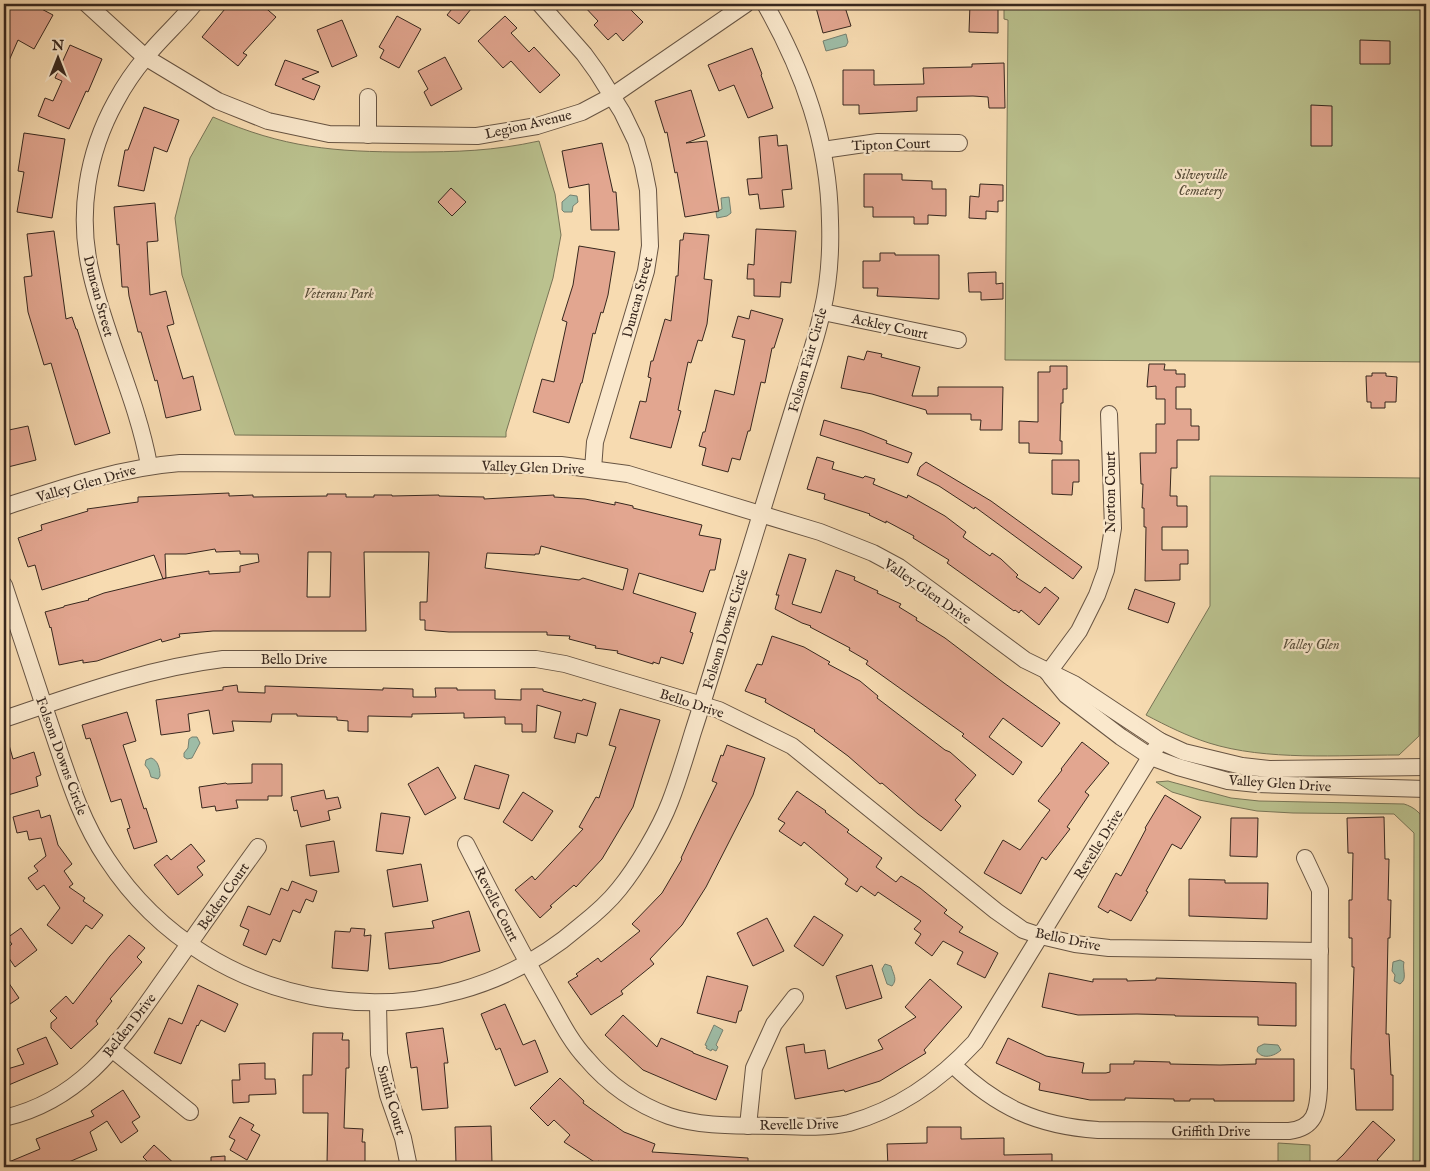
<svg xmlns="http://www.w3.org/2000/svg" width="1430" height="1171" font-family="'IM FELL English',serif">
	<rect width="100%" height="100%" fill="#f7dbb1"/>
	<filter id="stains"><feTurbulence type="fractalNoise" baseFrequency=".004" numOctaves="4"/><feColorMatrix values="0 0 0 0 .2 0 0 0 0 .09 0 0 0 0 .02 0 0 0 .5 -.17"/></filter>
	<radialGradient id="worn" r=".72"><stop offset=".6" stop-color="#630" stop-opacity="0"/><stop offset="1" stop-color="#630" stop-opacity=".3"/></radialGradient>
	<!-- green -->
	<g fill="#bac18e" stroke="#787456">
		<path d="M1004,4H1426V362L1005,360L1008,20L1004,19Z"/>
		<path d="M213,117C284,148 334,152 410,152C457,152 493,151 539,141L555,194L561,235L553,278L506,432V437L235,435L182,275L175,218L190,158Z"/>
		<path d="M1210,476L1420,478L1419,736L1399,755C1339,755 1266,761 1209,743C1187,736 1167,726 1146,715L1210,606Z"/>
		<path d="M1168,781L1231,798L1259,801L1404,804C1414,807 1421,813 1426,823V1167H1413L1414,833L1394,814L1293,813L1257,811L1199,800L1172,792L1156,782Z"/>
		<path d="M1278,1143L1310,1145V1167H1278Z"/>
	</g>
	<!-- water -->
	<g fill="#9ebca6" stroke="#758070">
		<path d="M846,34L848,42L846,46L826,51L823,41Z"/>
		<path d="M570,195L577,196L578,202L573,206L572,212H564L562,210V202Z"/>
		<path d="M729,197L731,213L727,216L717,218L716,212L722,209L721,198Z"/>
		<path d="M192,737H197L200,743L192,758L187,759L184,757V753L188,748L189,739Z"/>
		<path d="M151,758C158,760 160,769 160,776L158,779L151,777L149,770L145,765L146,760Z"/>
		<path d="M1400,960L1404,962C1402,970 1408,979 1400,984L1394,981L1395,975L1392,971L1393,962Z"/>
		<path d="M885,964L891,966C893,974 898,979 892,986L887,984L882,969Z"/>
		<path d="M714,1025L723,1030L716,1045L718,1047L716,1051L712,1049L711,1051L706,1048L707,1046L705,1045Z"/>
		<path d="M1264,1044L1278,1045L1281,1050C1275,1056 1262,1060 1257,1051L1258,1047Z"/>
	</g>
	<!-- building -->
	<g fill="#e2a690" stroke="#37271e" fill-rule="evenodd">
		<path d="M11,4H32L53,15L34,49L18,40L4,72V16Z"/>
		<path d="M229,4H261L276,17L243,53L247,55L238,66L202,37Z"/>
		<path d="M456,4H475L459,24L447,15Z"/>
		<path d="M582,4H625L643,22L623,41L616,33L608,40L594,25L598,21Z"/>
		<path d="M815,4H844L851,26L823,33Z"/>
		<path d="M970,4H998V33L969,32Z"/>
		<path d="M397,16L421,29L399,68L380,58L384,50L379,47Z"/>
		<path d="M505,16L517,28L511,33L529,52L534,47L560,75L540,93L511,61L503,68L478,41Z"/>
		<path d="M342,20L357,56L332,67L317,30Z"/>
		<path d="M1360,40L1390,41V64H1360Z"/>
		<path d="M70,45L102,59L88,92L86,91L69,129L38,116L45,98L53,101L62,81L55,78Z"/>
		<path d="M752,48L762,74L761,75L773,108L748,118L734,85L719,91L708,65Z"/>
		<path d="M445,57L462,89L431,106L424,92L428,89L418,71Z"/>
		<path d="M285,60L319,72L302,79L320,86L314,100L275,85Z"/>
		<path d="M1004,63L1005,108H989L988,97L973,96L917,97V111L859,114V105H843V70H874V85L924,84L923,68L972,67V64Z"/>
		<path d="M691,90L705,136L686,143L707,141L719,211L685,217L677,172L675,173L667,132L665,133L655,101Z"/>
		<path d="M1311,105L1332,106V146H1311Z"/>
		<path d="M144,107L179,120L167,152L154,147L144,191L118,186L125,150H128Z"/>
		<path d="M24,133L65,139L52,218L17,212L24,172L18,171Z"/>
		<path d="M777,135L778,146L787,145L792,189L782,190L784,207L760,209L758,194L749,195L747,179L762,178L759,137Z"/>
		<path d="M602,143L613,192H616L619,230H591L589,184L569,188L562,151Z"/>
		<path d="M864,174H902V180L932,181V189H946V216L928,215V224H914V217H873V207H864Z"/>
		<path d="M980,184L1003,185V201H998V212L986,211V219L969,218L970,196L979,197Z"/>
		<path d="M451,188L466,202L452,216L438,202Z"/>
		<path d="M155,203L158,241L147,242L150,295L166,291L174,324L167,326L183,379L193,376L201,410L166,418L157,380L155,381L141,332H138L129,296L128,287H122L119,244L117,245L114,207Z"/>
		<path d="M756,229L796,231L791,283L781,282L780,297L754,296V279H747L748,264L754,265Z"/>
		<path d="M54,231L66,319L72,317L76,329H77L110,433L75,445L51,363L44,365L28,312L24,277L32,276L27,234Z"/>
		<path d="M684,233L709,235L704,279L712,280L707,324L702,341L698,340L691,363L688,362L678,410L681,411L671,448L630,438L640,401L646,402L651,378L648,377L651,361H653L665,319L671,321L676,276H678L680,240H683Z"/>
		<path d="M579,246L615,252L608,295L603,313L601,312L595,334L593,333L582,383H581L569,423L533,412L542,379L554,382L567,322L562,320L573,285Z"/>
		<path d="M880,253H895V255H939V299L877,296L878,288H863V261H880Z"/>
		<path d="M996,272V284L1003,283V299L981,300V292H969L968,273Z"/>
		<path d="M751,310L783,319L774,348H772L765,383L761,382L750,431H748L740,460L732,458L728,472L702,465L706,448L699,446L703,432H705L715,390L734,395L745,340L732,337L738,316L749,319Z"/>
		<path d="M867,351L882,354L881,357L920,367L912,396H938V387H1003L1002,430H980L981,420H971V414H927L926,410L872,394L841,388L848,356L864,360Z"/>
		<path d="M1149,364H1165L1164,370H1176V374H1185V387H1176V409H1191V426H1199V440H1177V468H1171L1170,496H1177V506H1187V527H1162V550H1188V564H1180V580L1145,581L1146,527H1144V508H1142L1143,484H1141L1140,453H1156V424H1165V399H1156V386L1147,387Z"/>
		<path d="M1050,366H1067V389H1063V403H1061L1060,441H1062V454L1029,453V443H1019V421L1038,422V372H1050Z"/>
		<path d="M1372,373H1386V376L1397,377L1396,402H1385V408H1371V402H1367L1366,376H1372Z"/>
		<path d="M824,420L862,431L887,441L886,443L912,453L908,463L820,435Z"/>
		<path d="M28,426L36,460L4,468V431Z"/>
		<path d="M817,457L834,462L832,469L863,478L865,476L875,479L873,484L907,498L908,495L945,516L966,532L963,537L990,556L992,553L1001,559L1018,575L1016,577L1040,593L1045,587L1059,598L1039,625L1021,610L1019,613L1015,610L1014,611L947,563L949,560L913,538L914,536L886,521V523L869,515L870,514L824,499L825,494L807,489Z"/>
		<path d="M1052,460H1079V482H1073L1072,495L1052,494Z"/>
		<path d="M926,462L991,501L1082,567L1073,579L975,507L974,509L939,486L917,475L920,467Z"/>
		<path d="M229,493V496L253,495V497L327,496V494H346V497H374V495H392V496L439,495V496L484,497V499L554,495V497L585,499L615,505V502L633,506V508L702,525L699,535L721,539L715,570H710L703,592L639,573L633,593L696,613L690,632L693,633L683,664L661,657L659,664L653,662V664L617,653L618,651L595,648L596,646L569,639L570,636L547,635V632H449L425,630V620H420V602H427L429,552H364L366,631H213L179,634L180,637L162,642L161,639L97,661L83,663V660L59,665L51,627L50,628L45,612L64,607V606L89,600L88,599L104,593L166,578L209,571V574L240,572V566L259,562L258,554H240V551L216,552L215,549L186,554H165L166,578L163,579L154,555L42,590L35,565L28,567L18,538L42,530L41,525L88,511L87,509L138,502V497ZM541,546L628,569L623,590L583,578L579,580L485,568L487,553L535,555V554H539ZM308,552H331L330,597H307Z"/>
		<path d="M789,554L806,559L792,604L821,613L836,570L855,577L854,580L878,591L877,593L901,604L899,607L917,618L916,620L945,638L1004,683L1060,723L1042,747L1003,718L989,737L1022,762L1013,775L962,736L964,734L866,664L868,661L849,650L850,648L810,627L811,626L802,623L775,609L779,595H776Z"/>
		<path d="M1135,589L1175,603L1168,623L1128,609Z"/>
		<path d="M772,636L804,647L830,662L828,664L860,681L878,696L877,698L945,750L950,752L976,775L955,800L961,806L941,831L918,814L882,783L880,784L848,756L814,731L815,730L765,702L766,699L745,691L757,664L762,665Z"/>
		<path d="M237,685L238,692L265,693V686L383,690V688L413,689V697H436L435,688H457V690H495V699L521,700V689H543V691L582,701L583,699L596,703L587,736L577,733L575,743L554,738L561,712L537,705L536,732H522V724H505V717L464,718V713L412,714V717L368,716V732L348,731V721L337,720V717L297,716V714H272L271,722L232,721L234,731L213,734L209,710L188,714L190,731L161,735L156,700L223,690V687Z"/>
		<path d="M620,709L660,720L633,807L602,859L576,887L574,885L550,906L552,907L540,918L515,890L532,876L535,880L583,829L579,827L596,797L599,798L616,747L609,745Z"/>
		<path d="M127,712L136,741L123,745L144,809L146,808L157,842L134,849L127,829L130,828L121,799L111,802L90,738L86,739L82,725Z"/>
		<path d="M4,738H7L13,759L34,752L41,775L36,777L38,786L8,795L4,781Z"/>
		<path d="M1082,742L1109,763L1085,792L1089,795L1067,827L1070,829L1046,860L1042,857L1021,894L984,873L1003,840L1020,850L1050,810L1038,801L1062,770L1061,769Z"/>
		<path d="M727,745L765,758L753,795L706,887L682,925L650,959L654,964L621,991L623,994L591,1015L568,982L578,976L576,974L598,958L601,962L640,931L632,924L662,893L682,859L681,858L717,783L712,781L721,755L723,756Z"/>
		<path d="M252,764H282V796H268V800H236L238,808L216,811L215,806L202,808L199,787L226,783L227,784L252,783Z"/>
		<path d="M475,765L509,775L499,809L464,799Z"/>
		<path d="M438,767L456,798L425,815L408,784Z"/>
		<path d="M324,790L326,799L338,797L341,808L328,811L330,820L301,827L297,810L294,811L291,797Z"/>
		<path d="M797,791L826,811L825,812L849,830L847,832L882,858L876,867L896,882L901,876L920,888L947,910L944,913L963,927L959,932L998,953L985,978L957,964L963,952L943,941L932,956L915,943L921,934L914,929L921,921L878,892L875,896L861,886L857,892L845,884L848,879L804,842L801,846L779,831L785,823L778,819Z"/>
		<path d="M523,792L553,811L532,841L503,822Z"/>
		<path d="M1165,795L1201,817L1181,849L1172,844L1146,891L1148,892L1131,921L1110,910L1108,913L1098,907L1116,873L1121,876L1146,829L1145,828Z"/>
		<path d="M39,810L41,818L50,815L58,845L72,864L64,871L73,884L69,887L85,898L83,901L103,915L92,929L86,925L72,944L47,925L60,908L44,885L37,890L28,878L38,871L34,866L46,856L41,838L29,840L27,831L17,833L13,817Z"/>
		<path d="M381,813L410,817L403,854L376,851Z"/>
		<path d="M1384,817L1385,859H1389L1388,900H1391L1390,938H1388L1386,1034H1389L1391,1075H1393V1110H1356L1354,1069H1351V1057L1354,967H1352V938H1349V900H1352L1353,853H1348L1347,818Z"/>
		<path d="M1231,818H1258L1257,857L1230,856Z"/>
		<path d="M334,841L339,872L310,876L306,845Z"/>
		<path d="M191,844L205,861L197,867L203,875L178,895L154,865L167,855L171,860Z"/>
		<path d="M421,864L428,901L393,907L387,870Z"/>
		<path d="M1189,879L1225,880V883H1268L1267,919L1189,916Z"/>
		<path d="M292,881L317,891L313,902L306,899L300,913L293,910L280,942L273,939L266,955L243,945L249,930L240,926L248,906L270,915L281,888L288,891Z"/>
		<path d="M469,911L480,951L440,963L389,969L385,933L434,928L432,921Z"/>
		<path d="M814,916L843,935L823,966L794,946Z"/>
		<path d="M767,918L784,951L753,966L737,933Z"/>
		<path d="M21,928L37,950L15,967L4,951L12,944L7,938Z"/>
		<path d="M351,928L365,929L364,936L371,935L368,971L332,968L335,931L350,932Z"/>
		<path d="M129,935L145,948L137,957L142,962L110,999L112,1001L96,1021L98,1024L71,1049L51,1028V1023L57,1018L50,1011L66,996L73,1004L110,956Z"/>
		<path d="M872,965L882,998L846,1009L836,976Z"/>
		<path d="M1049,973L1093,982V979H1127V981L1156,980V978L1296,983V1026L1258,1025V1017L1175,1016V1015L1137,1014L1078,1015L1042,1007Z"/>
		<path d="M4,976L19,998L4,1008Z"/>
		<path d="M707,976L748,986L741,1011H739L736,1023L697,1013Z"/>
		<path d="M930,979L962,1007L924,1050L926,1053L880,1081L845,1092L844,1090L795,1099L786,1047L804,1044L805,1053L825,1050L828,1069L883,1049L878,1040L916,1017L905,1007Z"/>
		<path d="M198,985L238,1004L225,1032L201,1020L198,1026L197,1025L181,1064L154,1053L169,1018L182,1024Z"/>
		<path d="M505,1004L523,1045L535,1040L548,1072L515,1086L500,1048L496,1050L481,1014Z"/>
		<path d="M623,1015L657,1047L661,1038L693,1052V1053L728,1066L716,1100L685,1088L643,1070L605,1035Z"/>
		<path d="M443,1028L448,1063H444L448,1108L422,1110L417,1067L411,1068L406,1033Z"/>
		<path d="M313,1033H343L342,1040H349V1068H346L344,1128L363,1129L362,1142H365V1164L327,1163L328,1113H303V1075H312Z"/>
		<path d="M46,1037L58,1064L4,1087V1070L24,1064L17,1049Z"/>
		<path d="M1008,1038L1046,1056L1084,1063L1082,1073H1106L1110,1072V1064H1134V1061L1170,1062V1064L1220,1065L1256,1064V1059H1294V1101H1214V1099H1190V1101H1174V1099L1125,1098V1100H1090L1039,1090L1040,1083L996,1063Z"/>
		<path d="M265,1063V1079H275L276,1094L249,1095V1102L233,1103L232,1080H240L239,1064Z"/>
		<path d="M560,1078L584,1101L583,1103L598,1114L624,1132L655,1144L652,1152L748,1158V1167H614L598,1161L596,1163L564,1142L570,1135L554,1120L548,1126L530,1108Z"/>
		<path d="M123,1090L140,1117L132,1122L138,1131L121,1143L107,1121L90,1132L97,1150L64,1164L65,1167H4V1164L40,1149L36,1139L94,1116L91,1111Z"/>
		<path d="M240,1117L254,1125L251,1130L260,1135L247,1160L230,1150L235,1140L229,1137Z"/>
		<path d="M1373,1121L1395,1140L1377,1160L1386,1167H1330L1343,1155Z"/>
		<path d="M491,1126L492,1163L456,1164L455,1127Z"/>
		<path d="M927,1127H961V1139L1004,1138V1155L1052,1154V1167H970V1164H923V1167H888L887,1144L927,1143Z"/>
		<path d="M154,1145L178,1167H142L148,1162L143,1157Z"/>
		<path d="M225,1156V1167H211V1157Z"/>
	</g>
	<g fill="none" stroke-linecap="round" stroke-linejoin="round">
		<defs>
			<g id="minor">
				<path d="M87,4L145,57L218,101L268,121L329,134L477,136L537,126L582,112L612,96L746,4"/>
				<path d="M540,4L584,54L597,72L622,112L636,141L643,165L648,190L650,246L646,271L595,442L593,469"/>
				<path d="M368,97V135"/>
				<path d="M823,150L878,142L959,143"/>
				<path d="M823,312L958,340"/>
				<path d="M149,465C137,399 106,339 91,273C77,215 87,153 116,101C124,86 135,70 146,57C161,38 179,23 194,4"/>
				<path d="M4,507C62,488 118,468 180,463L561,465L628,474L820,532L873,553L899,567L936,594L1025,660L1074,684L1160,741L1184,752L1242,766L1269,769L1426,767"/>
				<path d="M4,585C19,631 35,678 50,724C66,770 79,818 107,859C211,1018 436,1051 580,926C594,915 608,903 619,889C637,867 660,828 670,802C679,779 686,755 693,732C711,677 727,621 745,566C762,510 779,455 796,400C805,371 816,341 822,312C829,283 831,250 830,221C829,142 803,71 765,4"/>
				<path d="M1048,673L1079,631L1097,595L1106,570L1113,528L1109,414"/>
				<path d="M1051,677L1066,695L1121,737L1151,757L1178,767L1228,781L1257,784L1426,789"/>
				<path d="M4,719C75,695 148,668 223,659H536L565,664L719,710L792,746L996,911L1023,930L1041,936L1075,944L1109,948L1320,951"/>
				<path d="M466,844C492,895 518,947 547,997C559,1018 570,1041 586,1058C608,1084 636,1104 669,1116C704,1128 744,1125 781,1126C803,1127 828,1128 849,1123C900,1109 940,1080 975,1042L1160,741"/>
				<path d="M378,1003L379,1054L388,1095L403,1138L409,1167"/>
				<path d="M113,1050L190,1112"/>
				<path d="M953,1065C997,1107 1037,1126 1098,1130L1289,1131C1315,1128 1318,1111 1319,1088L1320,890L1305,858"/>
				<path d="M4,1118C87,1099 124,1035 170,971C199,930 228,888 258,847"/>
				<path d="M748,1126L754,1068L774,1024L795,997"/>
			</g>
		</defs>
		<!-- minor casing -->
		<use href="#minor" stroke="#675443" stroke-width="18"/>
		<!-- minor -->
		<use href="#minor" stroke="#fae8cc" stroke-width="16"/>
	</g>
	<g text-anchor="middle" stroke-width="4.5" stroke-linejoin="round" paint-order="stroke">
		<!-- street labels -->
		<g font-size="14" fill="#37271e" stroke="#fae8cc">
			<text transform="translate(528 124) rotate(-13)" y="5">Legion Avenue</text>
			<text transform="translate(891 144) rotate(-2)" y="5">Tipton Court</text>
			<text transform="translate(99 296) rotate(75)" y="5">Duncan Street</text>
			<text transform="translate(637 297) rotate(-75)" y="5">Duncan Street</text>
			<text transform="translate(890 326) rotate(12)" y="5">Ackley Court</text>
			<text transform="translate(807 360) rotate(-74)" y="5">Folsom Fair Circle</text>
			<text transform="translate(533 467) rotate(2)" y="5">Valley Glen Drive</text>
			<text transform="translate(86 483) rotate(-16)" y="5">Valley Glen Drive</text>
			<text transform="translate(1110 492) rotate(-90)" y="5">Norton Court</text>
			<text transform="translate(928 591) rotate(35)" y="5">Valley Glen Drive</text>
			<text transform="translate(725 629) rotate(-73)" y="5">Folsom Downs Circle</text>
			<text x="294" y="664">Bello Drive</text>
			<text transform="translate(692 703) rotate(18)" y="5">Bello Drive</text>
			<text transform="translate(62 756) rotate(70)" y="5">Folsom Downs Circle</text>
			<text transform="translate(1280 783) rotate(4)" y="5">Valley Glen Drive</text>
			<text transform="translate(1098 844) rotate(-58)" y="5">Revelle Drive</text>
			<text transform="translate(223 896) rotate(-55)" y="5">Belden Court</text>
			<text transform="translate(497 904) rotate(63)" y="5">Revelle Court</text>
			<text transform="translate(1068 939) rotate(12)" y="5">Bello Drive</text>
			<text transform="translate(129 1025) rotate(-52)" y="5">Belden Drive</text>
			<text transform="translate(392 1100) rotate(74)" y="5">Smith Court</text>
			<text transform="translate(799 1124) rotate(-1)" y="5">Revelle Drive</text>
			<text x="1211" y="1136">Griffith Drive</text>
		</g>
		<!-- park labels -->
		<g font-size="14" font-style="italic" fill="#584e3a" stroke="#fae8cc">
			<text x="1201" y="179">Silveyville<tspan x="1201" dy="16">Cemetery</tspan></text>
			<text x="339" y="298">Veterans Park</text>
			<text x="1311" y="649">Valley Glen</text>
		</g>
	</g>
	<!-- margin -->
	<rect width="1430" height="1171" fill="none" stroke="#f7dbb1" stroke-width="20"/>
	<rect x="5" y="5" width="1420" height="1161" fill="none" stroke="#37271e" stroke-width="2.5"/>
	<rect x="10" y="10" width="1410" height="1151" fill="none" stroke="#37271e"/>
	<!-- north arrow -->
	<g transform="translate(58 58)" stroke="#fae8cc" stroke-width="4" paint-order="stroke">
	<path d="M0-4L9 19L0 12L-9 19Z" fill="#37271e"/>
	<text y="-8" font-size="14" font-weight="bold" text-anchor="middle" fill="#37271e">N</text>
	</g>
	<rect width="100%" height="100%" filter="url(#stains)"/>
	<rect width="100%" height="100%" fill="url(#worn)"/>
</svg>
